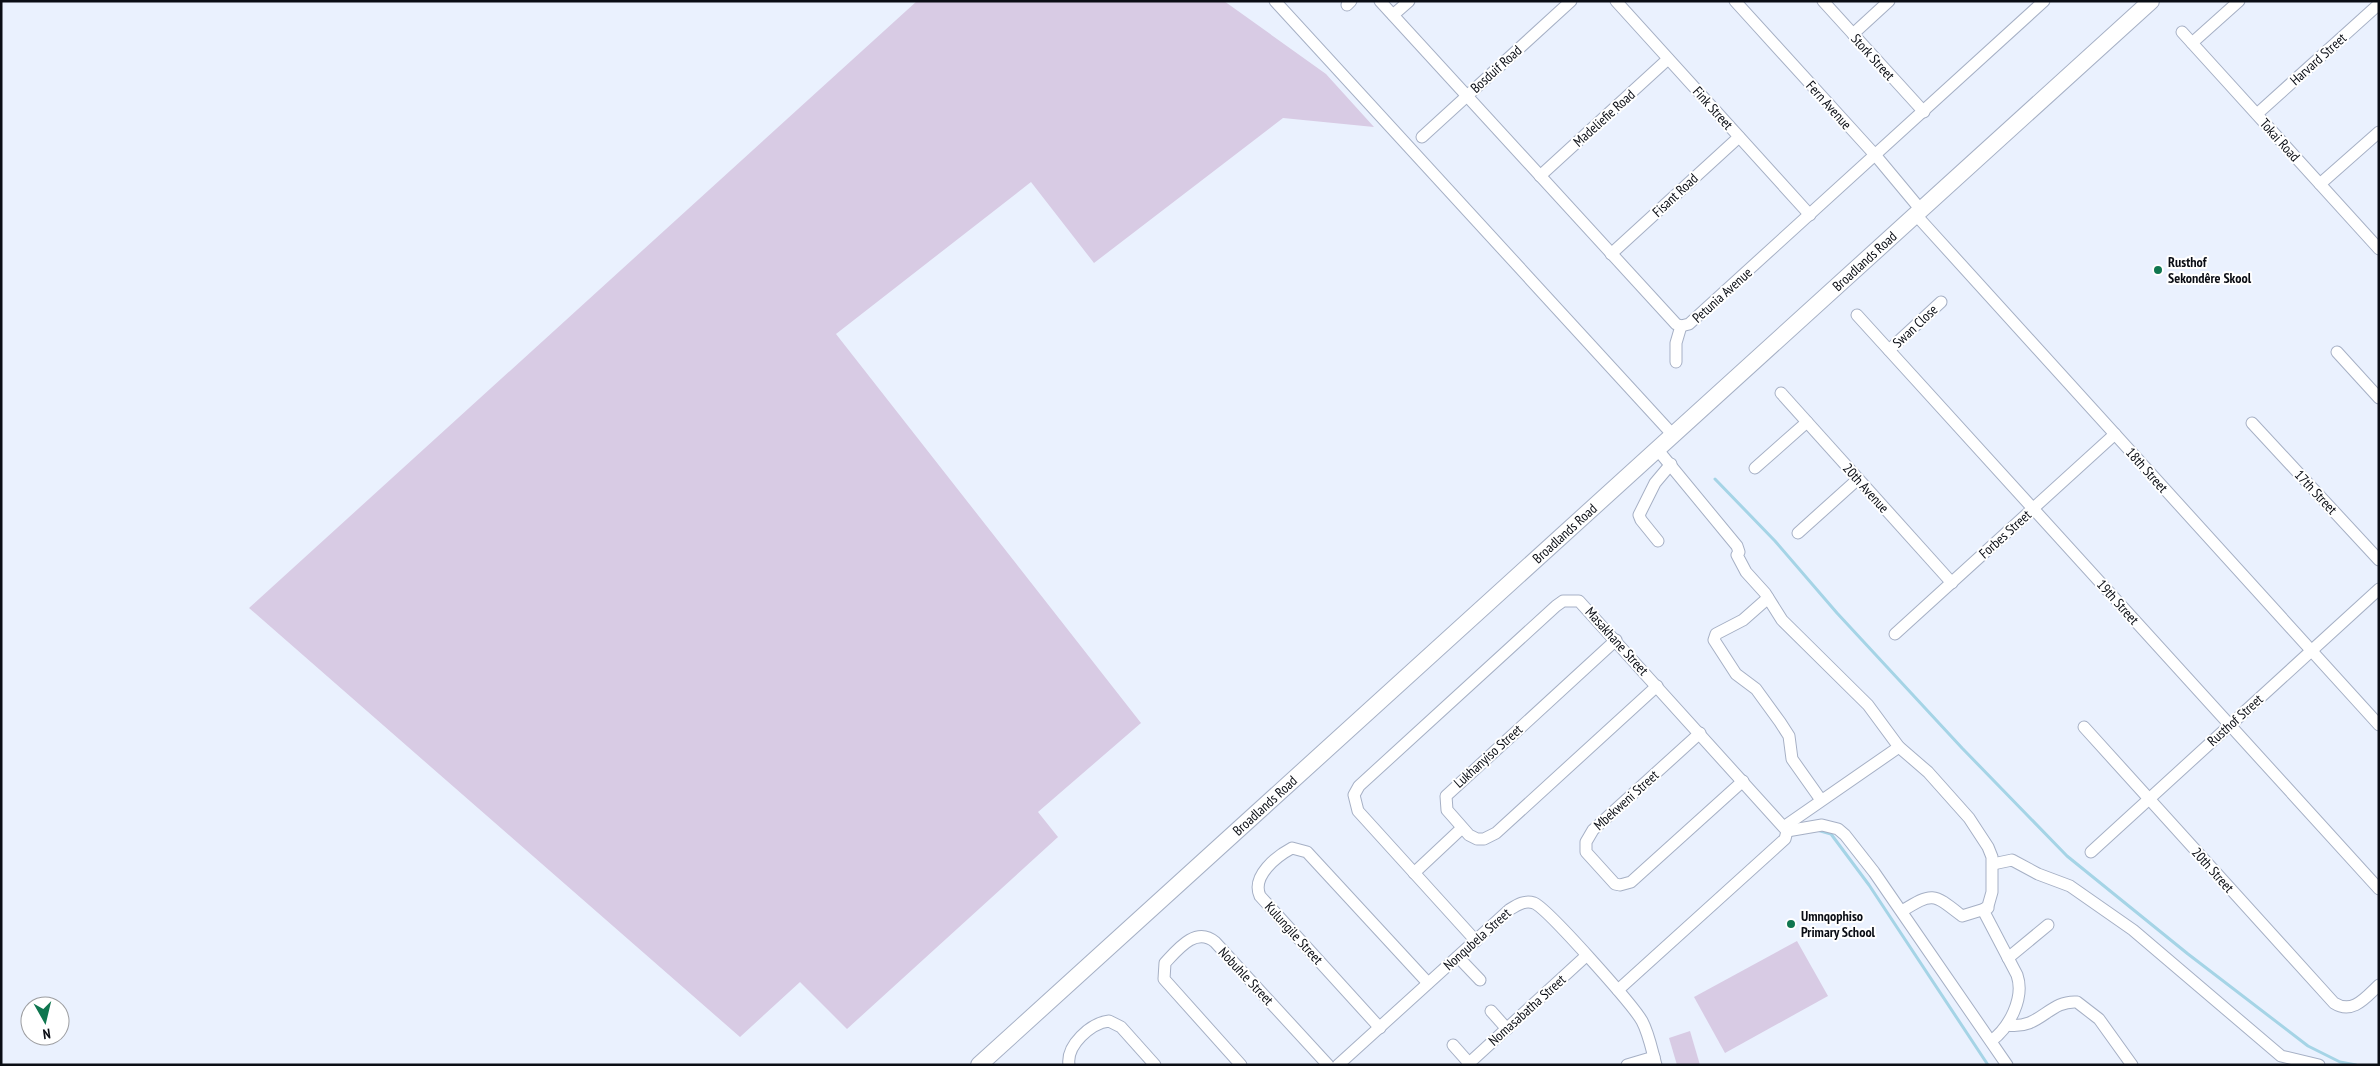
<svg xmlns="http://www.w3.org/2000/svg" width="2380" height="1066" font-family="'PT Sans Narrow',sans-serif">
	<rect width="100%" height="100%" fill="#eaf1fe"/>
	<!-- green -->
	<g fill="#d8cbe4">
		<path d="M917,1H1224L1326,74L1374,127L1283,118L1094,263L1031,182L836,334L1141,723L1038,812L1058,837L847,1029L800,982L740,1037L249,608Z"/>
		<path d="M1797,941L1828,996L1725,1053L1694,997Z"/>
		<path d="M1690,1031L1700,1065H1677L1669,1038Z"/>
	</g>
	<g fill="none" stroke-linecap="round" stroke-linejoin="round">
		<!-- stream -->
		<g stroke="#a5d4e6" stroke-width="3">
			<path d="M1715,479L1775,541L1837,613L1962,748L2067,856L2188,954L2308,1046L2340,1062L2356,1065"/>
			<path d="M1817,830L1831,834L1869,885L1988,1065"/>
		</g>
		<defs>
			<g id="street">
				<path d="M1275,1L1673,435"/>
				<path d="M1380,1L1676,324L1681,326L1689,324L2044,1"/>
				<path d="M1616,1L1810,215"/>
				<path d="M1735,1L1876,156L1921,210"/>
				<path d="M1823,1L1924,112"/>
				<path d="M1347,5L1351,1"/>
				<path d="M1393,15L1409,1"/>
				<path d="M2182,32L2379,249"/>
				<path d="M1853,34L1889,1"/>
				<path d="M2192,43L2239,1"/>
				<path d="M2257,114L2379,4"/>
				<path d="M1422,137L1571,1"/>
				<path d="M1540,176L1668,59"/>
				<path d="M2320,184L2379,132"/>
				<path d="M1916,215L2379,725"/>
				<path d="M1611,254L1739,137"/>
				<path d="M1857,315L2379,889"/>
				<path d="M1889,350L1941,302"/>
				<path d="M2337,352L2379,398"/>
				<path d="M1676,362V343L1681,326"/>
				<path d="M1781,393L1952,583"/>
				<path d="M2252,423L2379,560"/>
				<path d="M1657,449L1737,546L1739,552L1737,555L1746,572L1765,593L1782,620L1868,705L1899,747L1928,772L1969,818L1988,847L1992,857V892L1988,906L1983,910L2017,975C2025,998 2009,1028 1991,1041"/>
				<path d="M1755,468L1807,422"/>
				<path d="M1798,533L1858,479"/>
				<path d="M1658,541L1641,520L1639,515L1655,483L1671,464"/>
				<path d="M1768,598L1743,620L1716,634L1714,640L1736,674L1756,689L1780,722L1789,736L1792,759L1821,800"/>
				<path d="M1895,634L2115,434"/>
				<path d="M1616,640L1446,796L1447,810L1469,835L1477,839H1484L1496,833L1657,686"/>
				<path d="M2084,727L2334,1003C2353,1015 2366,997 2379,985"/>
				<path d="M1700,733L1593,830L1586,842V852L1615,884L1620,885L1631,882L1743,781"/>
				<path d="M1785,826L1899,747"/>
				<path d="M1787,831L1822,825L1838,829L1845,835L1874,872L2007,1065"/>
				<path d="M2091,852L2379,589"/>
				<path d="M1993,864L2012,860L2038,874L2070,886L2133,930L2281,1056L2319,1065"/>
				<path d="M1414,873L1462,828"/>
				<path d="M1902,911C1933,892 1933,893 1962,916L1988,908"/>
				<path d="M1476,941L1358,811L1354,795L1359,786L1556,606L1563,601H1579L1787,831L1785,839L1618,990"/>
				<path d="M1458,957L1480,980"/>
				<path d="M2008,958L2048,925"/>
				<path d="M1491,1011L1507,1029"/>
				<path d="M2007,1025C2041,1030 2048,1000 2077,1002L2099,1019L2132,1065"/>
				<path d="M1380,1028L1260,896C1251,876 1277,856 1292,848L1307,852L1428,983"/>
				<path d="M1453,1045L1469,1063"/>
				<path d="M1069,1065C1066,1045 1091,1023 1109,1021L1121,1027L1155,1065"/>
				<path d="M1241,1065L1164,979L1165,963C1178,949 1196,926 1215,942L1328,1065"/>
				<path d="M1338,1065L1509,910C1517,905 1524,900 1534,903C1547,908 1633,1005 1642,1021C1649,1034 1652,1051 1656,1065"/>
				<path d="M1467,1065L1586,956"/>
				<path d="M1627,1065L1654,1057"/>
			</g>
			<g id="secondary">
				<path id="s1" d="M979,1065L2151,1"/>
			</g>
		</defs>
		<!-- street casing -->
		<use href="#street" stroke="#a6b0c5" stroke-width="13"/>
		<!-- secondary casing -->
		<use href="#secondary" stroke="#a6b0c5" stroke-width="18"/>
		<!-- street -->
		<use href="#street" stroke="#fff" stroke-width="11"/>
		<!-- secondary -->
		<use href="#secondary" stroke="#fff" stroke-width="16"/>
	</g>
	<!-- markers -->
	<g fill="#0f764f" stroke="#fff" stroke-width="2">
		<circle cx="2158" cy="270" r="5"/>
		<circle cx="1791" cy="924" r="5"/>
	</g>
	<g text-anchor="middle" stroke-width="4" stroke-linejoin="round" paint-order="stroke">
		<!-- street labels -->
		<g font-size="14" fill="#0a0d14" stroke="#fff">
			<text transform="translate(1873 57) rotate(48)" y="5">Stork Street</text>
			<text transform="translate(2318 59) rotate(-42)" y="5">Harvard Street</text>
			<text transform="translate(1496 69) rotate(-42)" y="5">Bosduif Road</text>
			<text transform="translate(1829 105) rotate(48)" y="5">Fern Avenue</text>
			<text transform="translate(1713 108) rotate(48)" y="5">Fink Street</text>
			<text transform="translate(1604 118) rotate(-42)" y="5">Madeliefie Road</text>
			<text transform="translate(2280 140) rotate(48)" y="5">Tokai Road</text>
			<text transform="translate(1675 195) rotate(-43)" y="5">Fisant Road</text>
			<text dy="5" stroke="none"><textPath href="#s1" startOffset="1196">Broadlands Road</textPath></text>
			<text transform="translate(1722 295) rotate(-42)" y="5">Petunia Avenue</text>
			<text transform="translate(1915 326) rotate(-43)" y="5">Swan Close</text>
			<text transform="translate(2147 470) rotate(48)" y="5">18th Street</text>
			<text transform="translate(1866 488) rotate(48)" y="5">20th Avenue</text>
			<text transform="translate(2316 492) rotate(47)" y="5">17th Street</text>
			<text dy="5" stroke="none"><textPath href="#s1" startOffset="791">Broadlands Road</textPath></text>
			<text transform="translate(2005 534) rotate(-42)" y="5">Forbes Street</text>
			<text transform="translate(2118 602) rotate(48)" y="5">19th Street</text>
			<text transform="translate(1617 641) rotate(48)" y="5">Masakhane Street</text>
			<text transform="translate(2235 720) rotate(-42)" y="5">Rusthof Street</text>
			<text transform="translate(1488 756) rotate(-42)" y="5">Lukhanyiso Street</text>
			<text transform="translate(1626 800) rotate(-42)" y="5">Mbekweni Street</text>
			<text dy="5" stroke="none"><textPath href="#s1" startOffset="386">Broadlands Road</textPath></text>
			<text transform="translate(2213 870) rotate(48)" y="5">20th Street</text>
			<text transform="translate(1294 933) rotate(48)" y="5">Kulungile Street</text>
			<text transform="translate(1477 939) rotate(-42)" y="5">Nonqubela Street</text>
			<text transform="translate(1246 976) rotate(47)" y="5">Nobuhle Street</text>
			<text transform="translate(1527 1010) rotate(-42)" y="5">Nomasabatha Street</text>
		</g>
		<!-- poi labels -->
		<g font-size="14" font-weight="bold" fill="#0a0d14" stroke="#fff" text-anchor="start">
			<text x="2168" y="267">Rusthof<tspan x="2168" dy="16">Sekondêre Skool</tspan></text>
			<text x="1801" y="921">Umnqophiso<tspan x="1801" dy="16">Primary School</tspan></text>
		</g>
	</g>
	<!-- border -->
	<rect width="2380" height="1066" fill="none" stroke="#0a0d14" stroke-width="5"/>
	<!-- north arrow -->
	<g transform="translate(45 1021) rotate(172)"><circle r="24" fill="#ffffff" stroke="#9d9ea1"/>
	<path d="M0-4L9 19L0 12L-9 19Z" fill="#0f764f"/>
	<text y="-8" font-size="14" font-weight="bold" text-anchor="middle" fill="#0a0d14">N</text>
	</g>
</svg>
